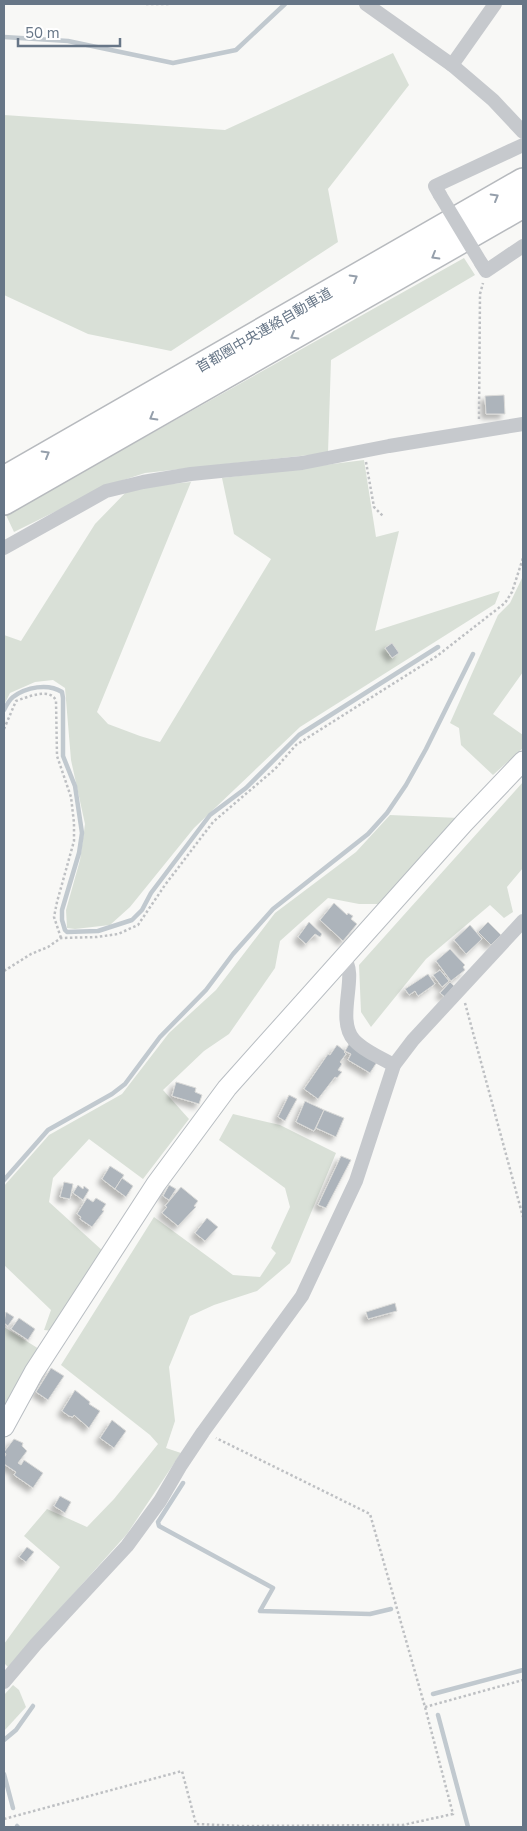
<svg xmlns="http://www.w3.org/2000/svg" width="527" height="1831" font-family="'Nunito Sans','Noto Sans JP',sans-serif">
	<defs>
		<filter id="shadow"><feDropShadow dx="-4.5" dy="4.5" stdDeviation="2.5" flood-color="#0004"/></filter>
	</defs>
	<rect width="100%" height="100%" fill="#f8f8f6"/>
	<!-- green -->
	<g fill="#d9e0d7">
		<path d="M393,53L409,85L328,189L338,242L171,351L88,334L4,295V115L225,130Z"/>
		<path d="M464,258L475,275L331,360L328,453L145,473L111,484L14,532L6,515Z"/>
		<path d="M364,460L376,537L399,531L375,631L500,591L495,604L300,727L194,828L130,907L110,925L75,929L67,928L66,910L80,860L85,824L71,760L65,688L53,680L35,682L10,693L4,705V635L21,641L95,524L130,488L191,482L97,712L108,724L140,736L160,742L271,559L234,534L222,478Z"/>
		<path d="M523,576V672L493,714L523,735V748L493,775L461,745L459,728L450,723L498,615L510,603Z"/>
		<path d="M523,782V868L507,887L513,912L504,918L490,905L426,959L371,1027L361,1012L359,965Z"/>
		<path d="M390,815L459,818L383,904H359L328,898L280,941L275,968L229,1034L204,1051L163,1090L189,1119L143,1179L89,1139L53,1178L49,1202L104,1252L53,1331L44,1330L51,1310L4,1265V1186L49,1135L122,1094L169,1033L216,990L275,913L356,852Z"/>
		<path d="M233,1114L280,1125L336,1153L290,1263L257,1291L214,1305L190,1316L169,1367L175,1421L166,1448L181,1453L127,1534L8,1667L4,1663V1644L60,1567L24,1536L47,1509L87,1527L114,1499L158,1444L150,1435L61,1365L154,1217L233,1275L260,1277L276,1253L271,1248L290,1207L285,1188L219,1140Z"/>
		<path d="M4,1327L39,1349L4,1409Z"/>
		<path d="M13,1685L19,1690L26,1707L4,1731V1695Z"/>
	</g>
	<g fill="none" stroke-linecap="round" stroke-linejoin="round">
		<!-- stream -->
		<g stroke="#c1c9cf" stroke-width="4.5">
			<path d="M4,37L68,41L173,63L236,50L285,4"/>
			<path d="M4,710C6,706 9,700 13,697C26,687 48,683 62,692L63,698V756L75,786L82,833L79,853L62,910V920L65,930L67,932L98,931L132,920L142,910L151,893L210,815L246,788L299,735L438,647"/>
			<path d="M4,1180L48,1130L112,1094L125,1084L160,1037L206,990L233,954L273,909L368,834L387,813L406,785L426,749L473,654"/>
			<path d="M183,1483L158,1522L159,1526L273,1588L260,1611L370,1614L391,1609"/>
			<path d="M433,1694L523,1670"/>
			<path d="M438,1715L468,1827"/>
			<path d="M4,1740L16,1730L33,1706"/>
			<path d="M4,1774L13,1808"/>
			<path d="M17,1826L18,1827"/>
		</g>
	</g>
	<!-- building -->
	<g fill="#adb4bb" stroke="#dadad8" filter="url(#shadow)">
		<path d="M504,395L505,414H486L485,396Z"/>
		<path d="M392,643L399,653L392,658L385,648Z"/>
		<path d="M334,903L347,915L348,913L353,916L351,919L357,924L343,941L320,920Z"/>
		<path d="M309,922L322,934L320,937L315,934L306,944L298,937Z"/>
		<path d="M488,922L501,935L491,945L478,932Z"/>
		<path d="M470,925L482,939L466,954L454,940Z"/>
		<path d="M450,949L465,965L463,967L465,970L451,981L436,961Z"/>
		<path d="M440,970L449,981L442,987L433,975Z"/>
		<path d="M428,974L435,984L418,996L415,991L409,995L405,989Z"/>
		<path d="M450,982L454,986L445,997L440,993Z"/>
		<path d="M349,1044L377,1062L370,1073L348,1060L351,1054L345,1051Z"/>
		<path d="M337,1045L345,1051L344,1052L346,1054L340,1062L342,1064L338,1070L342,1072L337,1078L335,1077L318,1099L304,1089L328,1054L330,1055Z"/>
		<path d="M176,1082L196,1088L195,1092L202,1095L199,1104L172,1096Z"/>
		<path d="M289,1095L297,1099L285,1121L278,1117Z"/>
		<path d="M305,1101L324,1110L314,1131L296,1122Z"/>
		<path d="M324,1110L344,1118L336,1137L316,1128Z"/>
		<path d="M341,1156L351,1160L326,1208L318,1205Z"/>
		<path d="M110,1166L124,1175L115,1189L102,1179Z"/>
		<path d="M122,1178L133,1186L126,1197L115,1189Z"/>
		<path d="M64,1182L73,1184L70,1199L60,1197Z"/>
		<path d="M78,1185L83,1189L84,1186L89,1190L83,1200L73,1193Z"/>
		<path d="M169,1185L176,1189L169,1200L163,1196Z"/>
		<path d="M181,1187L198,1201L194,1206L196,1207L178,1226L162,1213L167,1207L165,1206Z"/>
		<path d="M87,1198L93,1202L96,1198L106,1204L102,1210L104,1211L92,1227L80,1219L81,1217L77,1214Z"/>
		<path d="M207,1218L218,1227L205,1241L195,1233Z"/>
		<path d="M395,1303L397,1311L368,1319L366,1312Z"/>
		<path d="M6,1312L14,1317L8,1326L4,1323Z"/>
		<path d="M19,1318L35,1329L28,1340L11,1329Z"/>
		<path d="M51,1368L64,1376L48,1400L36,1392Z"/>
		<path d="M75,1390L90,1402L89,1404L100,1411L89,1428L74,1415L73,1417L69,1416L62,1411Z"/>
		<path d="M112,1420L126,1431L114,1448L100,1438Z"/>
		<path d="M14,1439L23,1443L22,1446L27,1451L18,1463L21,1465L24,1460L43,1473L33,1488L14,1475L16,1472L4,1464V1458L6,1454L4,1452Z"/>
		<path d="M60,1496L71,1502L65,1513L54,1506Z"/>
		<path d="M27,1547L34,1552L26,1562L19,1557Z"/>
	</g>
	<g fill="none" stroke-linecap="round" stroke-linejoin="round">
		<defs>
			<path id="secondary" d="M4,1427L34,1372L156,1184L227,1088L464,823L523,761"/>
			<g id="highway">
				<path d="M4,479L523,181"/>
				<path d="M4,502L523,205"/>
			</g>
		</defs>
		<!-- secondary casing -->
		<use href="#secondary" stroke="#b8bdc2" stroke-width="21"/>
		<!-- highway casing -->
		<use href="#highway" stroke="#b7babe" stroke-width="28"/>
		<!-- path -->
		<g stroke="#bec0c3" stroke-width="2.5" stroke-dasharray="2.5 2.5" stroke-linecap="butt">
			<path d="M146,4H171"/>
			<path d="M479,419L480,294L483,283"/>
			<path d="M366,462L374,507L383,516"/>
			<path d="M4,729L16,701C27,697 51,687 56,701L57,756L71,797L74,823V841L57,902L54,917L61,938"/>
			<path d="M4,971L31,954L48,947L61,938L97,937L118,934L138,925L165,885L213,822L275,769L296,745L437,656L505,603L512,592L523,558"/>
			<path d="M465,1003L523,1217"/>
			<path d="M425,1707L523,1680"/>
			<path d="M4,1819L182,1771L196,1824L242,1826L403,1825L453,1814L425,1707L370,1514L216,1438"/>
		</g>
		<!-- street -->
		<g stroke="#c6c9cd" stroke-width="14">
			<path d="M366,4L452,65L493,100L523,132"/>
			<path d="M452,65L495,4"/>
			<path d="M440,195L435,186L523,145"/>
			<path d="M481,263L486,271L523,246"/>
			<path d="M4,548L106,491L143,482L191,474L302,463L389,446L523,424"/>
			<path d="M344,959C359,974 335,1019 354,1040C364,1051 381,1058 394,1065"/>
			<path d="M4,1682L36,1644L127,1546L160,1501L181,1465L203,1432L302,1296L356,1181L394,1065L413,1040L523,921"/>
		</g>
		<!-- secondary -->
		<use href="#secondary" stroke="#fff" stroke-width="19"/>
		<!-- highway -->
		<use href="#highway" stroke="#fff" stroke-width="25"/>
		<!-- street-bridge -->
		<path stroke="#c6c9cd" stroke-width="14" d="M440,195L481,263"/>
	</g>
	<!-- one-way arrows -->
	<defs><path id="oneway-chevron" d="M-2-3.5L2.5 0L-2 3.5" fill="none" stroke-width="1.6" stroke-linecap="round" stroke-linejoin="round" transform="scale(1.25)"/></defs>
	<g stroke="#959fab">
		<use href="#oneway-chevron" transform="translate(495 197) rotate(-30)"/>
		<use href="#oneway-chevron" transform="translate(435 256) rotate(150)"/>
		<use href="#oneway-chevron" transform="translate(354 278) rotate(-30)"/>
		<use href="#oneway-chevron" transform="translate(294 336) rotate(150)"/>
		<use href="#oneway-chevron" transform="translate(153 417) rotate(150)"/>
		<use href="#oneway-chevron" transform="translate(46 454) rotate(-30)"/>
	</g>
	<g text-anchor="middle" stroke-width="5" stroke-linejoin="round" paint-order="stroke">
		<!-- street labels -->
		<g font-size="14" fill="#677687" stroke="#fff">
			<text transform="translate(264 330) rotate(-30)" y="5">首都圏中央連絡自動車道</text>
		</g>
	</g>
	<!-- border -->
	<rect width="527" height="1831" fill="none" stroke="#677687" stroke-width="10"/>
	<!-- scale -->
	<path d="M18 38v8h102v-8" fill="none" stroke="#677687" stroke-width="2.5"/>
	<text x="25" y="38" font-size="15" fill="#677687" stroke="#ffffff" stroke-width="4" paint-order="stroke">50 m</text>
</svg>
